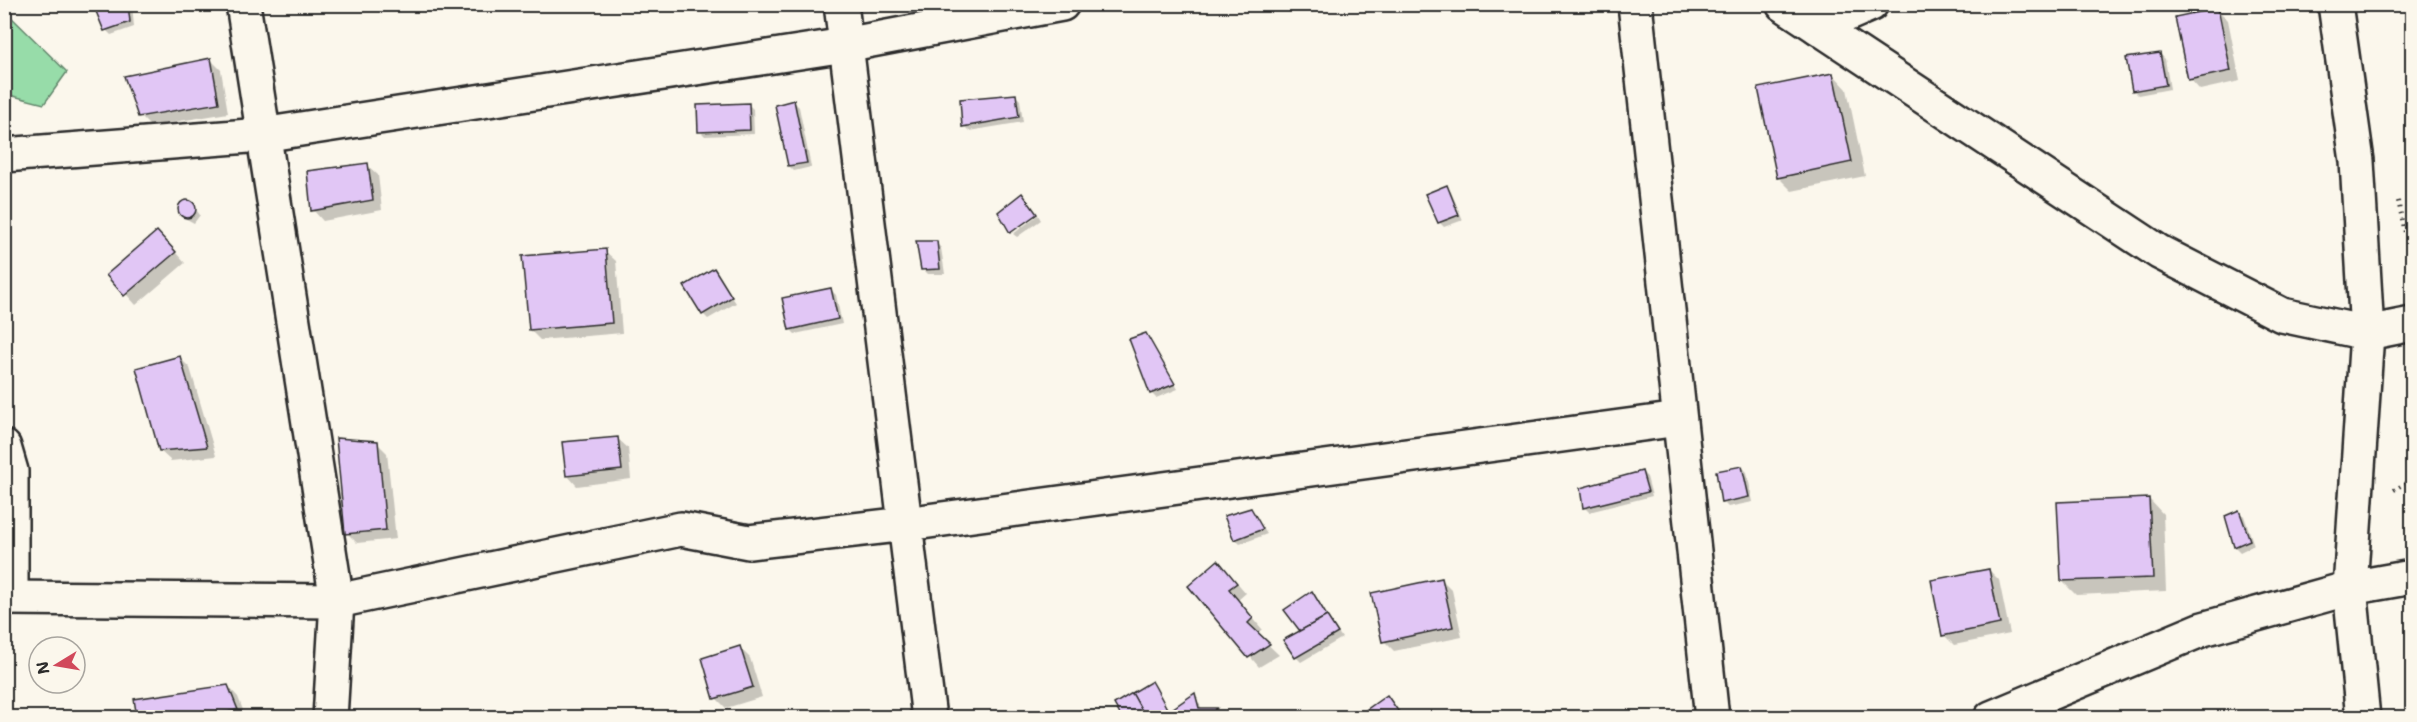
<svg xmlns="http://www.w3.org/2000/svg" width="2417" height="722" font-family="'Shantell Sans',sans-serif">
	<rect width="100%" height="100%" fill="#fbf7ec"/>
	<filter id="ink" filterUnits="userSpaceOnUse"><feTurbulence type="fractalNoise" baseFrequency=".0167" numOctaves="2"/><feDisplacementMap in="SourceGraphic" scale="12" xChannelSelector="R" yChannelSelector="G"/><feConvolveMatrix kernelMatrix="1 2 1 2 8 2 1 2 1" color-interpolation-filters="sRGB"/></filter>
	<g filter="url(#ink)">
		<!-- green -->
		<path fill="#97dca9" stroke="#61846a" stroke-width="1.5" d="M4,10L67,72L44,104L5,94Z"/>
		<!-- shadow -->
		<g fill="#0003">
			<path d="M95,4H132L134,27L111,35L106,30Z"/>
			<path d="M2217,9L2228,20L2240,81L2200,90L2190,79Z"/>
			<path d="M2160,54L2165,59L2170,89L2138,95L2133,90Z"/>
			<path d="M211,60L221,70L228,113L150,126L140,116Z"/>
			<path d="M1833,74L1847,89L1865,176L1792,191L1778,177Z"/>
			<path d="M1015,95L1020,100L1023,122L969,131L964,126Z"/>
			<path d="M794,102L799,107L811,167L794,171L789,166Z"/>
			<path d="M748,104L753,109L754,134L705,136L700,131Z"/>
			<path d="M367,165L378,175L382,210L323,221L313,210Z"/>
			<path d="M1446,187L1451,192L1463,220L1444,227L1439,222Z"/>
			<path d="M186,202L191,203L200,215L194,223L181,216L180,205Z"/>
			<path d="M1038,215L1041,220L1017,237L1013,234Z"/>
			<path d="M167,243L185,263L136,305L109,275Z"/>
			<path d="M936,243L941,248L945,274H928L923,269Z"/>
			<path d="M605,251L616,261L622,333L540,340L530,330Z"/>
			<path d="M714,270L736,303L708,319L703,314Z"/>
			<path d="M831,290L836,295L842,324L795,334L790,329Z"/>
			<path d="M1145,334L1178,389L1156,398L1151,393Z"/>
			<path d="M180,358L190,368L216,456L171,461L160,451Z"/>
			<path d="M617,438L628,448L631,479L577,486L567,475Z"/>
			<path d="M377,443L387,453L396,539L357,543L347,533Z"/>
			<path d="M1742,467L1747,472L1753,502L1728,507L1723,502Z"/>
			<path d="M1642,472L1647,477L1652,496L1589,512L1584,507Z"/>
			<path d="M2149,499L2163,514L2166,591L2076,595L2062,581Z"/>
			<path d="M1251,510L1267,534L1240,544L1235,539Z"/>
			<path d="M2239,511L2244,516L2254,545L2240,552L2235,547L2227,517Z"/>
			<path d="M1989,570L1999,580L2010,634L1954,645L1944,635Z"/>
			<path d="M1228,572L1246,593L1238,600L1262,629L1257,634L1279,655L1259,667L1190,586Z"/>
			<path d="M1442,580L1452,590L1462,637L1394,651L1384,641Z"/>
			<path d="M1312,593L1342,638L1301,662L1296,657Z"/>
			<path d="M740,648L750,658L762,697L726,708L716,698Z"/>
			<path d="M1152,683L1170,712L1194,694L1202,709H1217L1221,714L1218,718H1124Z"/>
			<path d="M228,686L238,697L246,718H139Z"/>
			<path d="M899,715L902,718H886Z"/>
		</g>
		<!-- building -->
		<g fill="#e1c6f5" stroke="#2b2b2b" stroke-width="1.5">
			<path d="M93,4H128L130,22L104,31Z"/>
			<path d="M2218,8L2231,71L2188,80L2175,17Z"/>
			<path d="M2160,53L2166,85L2132,91L2126,58Z"/>
			<path d="M211,58L219,103L138,117L124,76Z"/>
			<path d="M1833,73L1852,162L1777,178L1758,88Z"/>
			<path d="M1016,94L1019,117L962,127L960,99Z"/>
			<path d="M794,100L807,163L788,166L775,105Z"/>
			<path d="M749,103L750,130L698,132L697,105Z"/>
			<path d="M368,163L373,200L311,211L307,171Z"/>
			<path d="M1447,185L1459,215L1438,223L1425,194Z"/>
			<path d="M1022,193L1037,214L1010,233L998,212Z"/>
			<circle cx="187" cy="209" r="9"/>
			<path d="M157,231L176,252L124,296L106,275Z"/>
			<path d="M916,241H937L940,269L921,270Z"/>
			<path d="M606,249L612,323L529,330L522,256Z"/>
			<path d="M714,268L732,297L702,315L684,286Z"/>
			<path d="M831,288L838,319L789,330L782,298Z"/>
			<path d="M1146,333L1175,384L1150,394L1129,339Z"/>
			<path d="M180,356L207,447L159,451L136,368Z"/>
			<path d="M618,437L622,470L566,476L562,442Z"/>
			<path d="M336,438L378,441L386,530L345,534Z"/>
			<path d="M1742,466L1749,497L1721,503L1716,471Z"/>
			<path d="M1642,471L1648,492L1583,508L1580,488Z"/>
			<path d="M2149,498L2153,578L2061,581L2057,502Z"/>
			<path d="M1251,508L1263,529L1234,540L1224,516Z"/>
			<path d="M2239,510L2250,540L2234,547L2225,516Z"/>
			<path d="M1218,560L1237,583L1229,589L1253,618L1248,623L1270,644L1248,658L1188,586Z"/>
			<path d="M1989,569L2000,624L1942,636L1931,580Z"/>
			<path d="M1442,578L1453,627L1382,642L1371,593Z"/>
			<path d="M1312,591L1327,616L1300,631L1284,610Z"/>
			<path d="M1327,616L1338,633L1295,658L1283,640Z"/>
			<path d="M740,646L753,687L714,699L702,658Z"/>
			<path d="M1152,681L1156,688L1172,718H1146L1132,693Z"/>
			<path d="M228,685L238,710L190,718H137L134,699Z"/>
			<path d="M1132,693L1146,718H1122L1114,704Z"/>
			<path d="M1195,693L1199,708H1217L1209,718H1172L1169,711Z"/>
			<path d="M1387,695L1403,718H1371L1366,710Z"/>
		</g>
		<g fill="none" stroke-linecap="round" stroke-linejoin="round">
			<defs>
				<g id="minor">
					<path d="M243,4L337,601L330,718"/>
					<path d="M841,4L929,718"/>
					<path d="M1635,4L1712,718"/>
					<path d="M1783,4L2159,252L2282,315L2367,333L2412,324"/>
					<path d="M2335,4L2357,161L2367,333L2350,588L2363,718"/>
					<path d="M1818,27L1871,4"/>
					<path d="M4,155L262,135L845,45L1062,4"/>
					<path d="M4,447L11,471V596"/>
					<path d="M4,598L337,601L681,529L749,542L906,524L1679,419"/>
					<path d="M1991,718L2203,629L2350,588L2412,577"/>
				</g>
			</defs>
			<!-- minor casing -->
			<use href="#minor" stroke="#2b2b2b" stroke-width="38"/>
			<!-- path -->
			<g stroke="#2b2b2b" stroke-width="4" stroke-dasharray="1.5 4.5" stroke-linecap="butt">
				<path d="M2398,201L2412,265"/>
				<path d="M2394,490L2412,479"/>
			</g>
			<!-- minor -->
			<use href="#minor" stroke="#fbf7ec" stroke-width="33"/>
		</g>
	</g>
	<!-- margin -->
	<rect width="2417" height="722" fill="none" stroke="#fbf7ec" stroke-width="24"/>
	<rect x="12" y="12" width="2393" height="698" fill="none" stroke="#2b2b2b" stroke-width="2" filter="url(#ink)"/>
	<!-- north arrow -->
	<g transform="translate(57 665) rotate(259)"><circle r="28" fill="#fbf7ec" stroke="#a8a59f" stroke-width="1.5"/>
	<path d="M0-4.5L10 22L0 15L-10 22Z" fill="#d1495b"/>
	<text y="-9" font-size="16" font-weight="bold" text-anchor="middle" fill="#2b2b2b">N</text>
	</g>
</svg>
